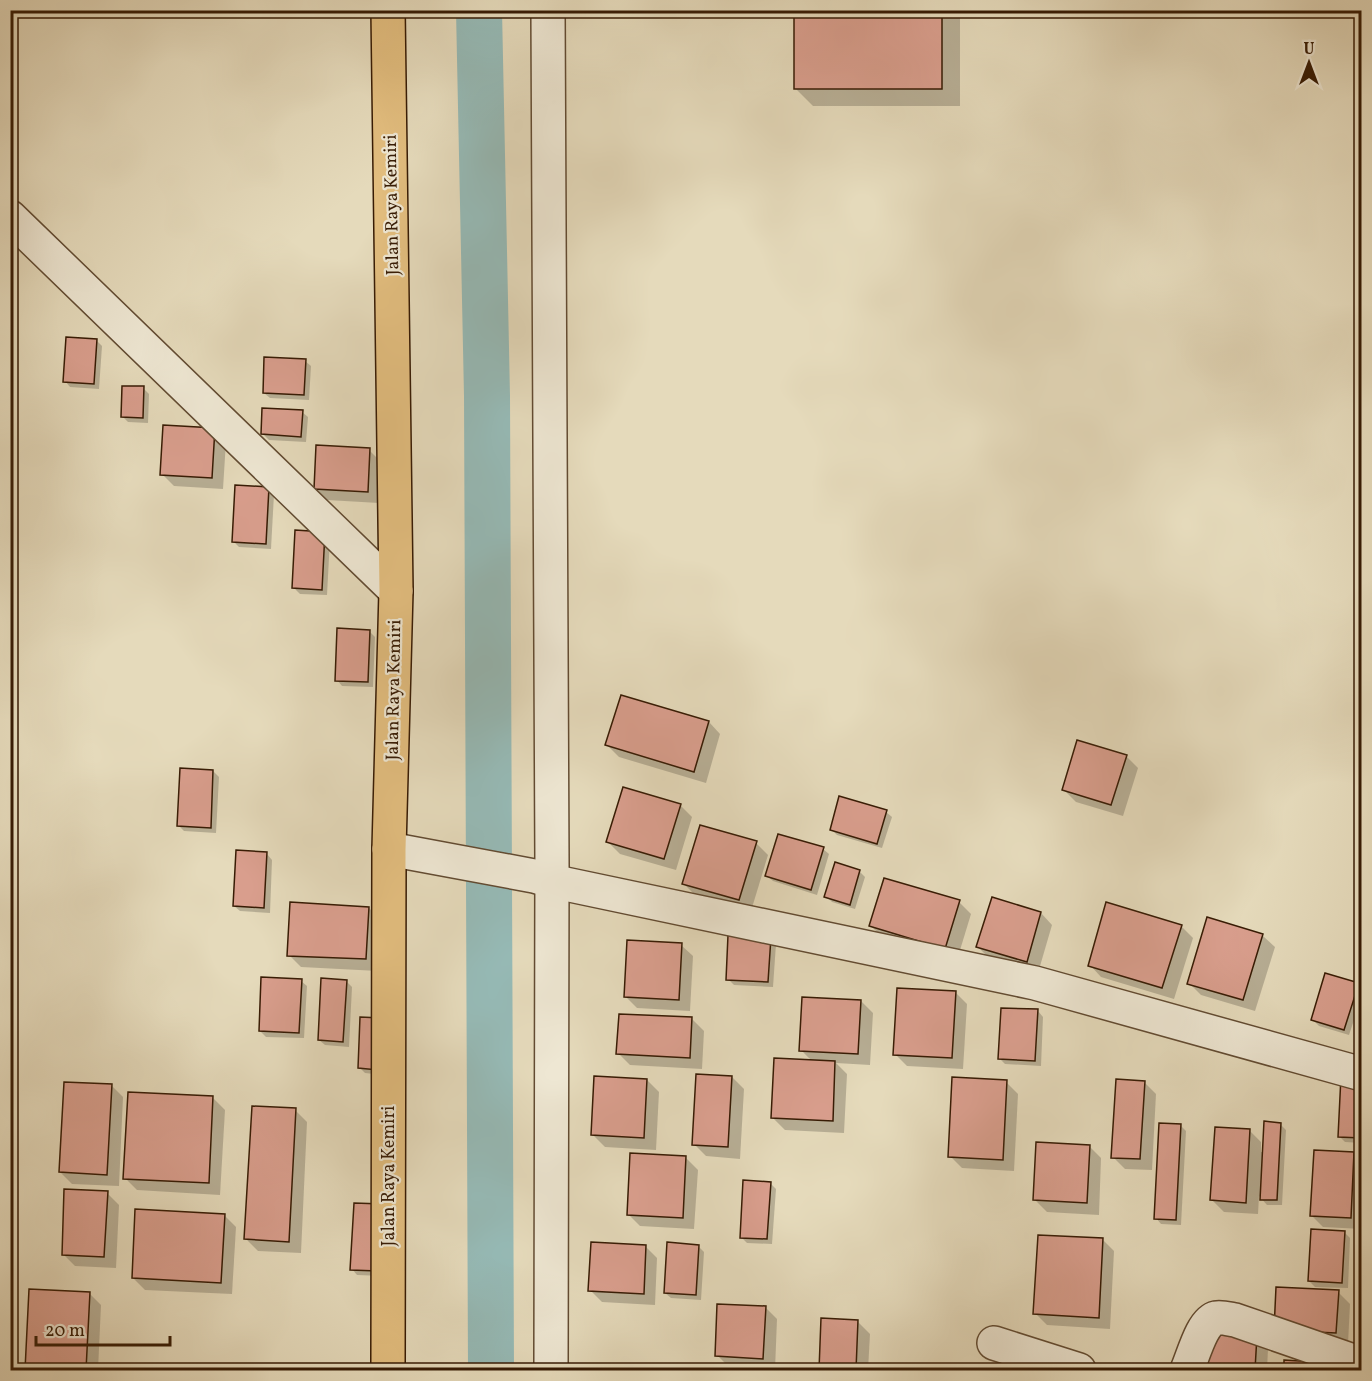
<svg xmlns="http://www.w3.org/2000/svg" width="1372" height="1381" font-family="Vollkorn,serif">
	<rect width="100%" height="100%" fill="#e5dabb"/>
	<filter id="stains"><feTurbulence type="fractalNoise" baseFrequency=".00333" numOctaves="4"/><feColorMatrix values="0 0 0 0 .2 0 0 0 0 .09 0 0 0 0 .02 0 0 0 .5 -.17"/></filter>
	<radialGradient id="worn" r=".72"><stop offset=".6" stop-color="#630" stop-opacity="0"/><stop offset="1" stop-color="#630" stop-opacity=".3"/></radialGradient>
	<!-- shadow -->
	<g fill="#0003">
		<path d="M796,10H960V106H813L796,89Z"/>
		<path d="M96,340L102,346L99,389L70,387L65,381Z"/>
		<path d="M305,361L311,366L309,400L270,398L264,393Z"/>
		<path d="M143,388L149,394L148,423L128,422L122,416Z"/>
		<path d="M302,412L308,417L306,442L269,440L263,434Z"/>
		<path d="M214,429L226,441L223,489L174,486L162,474Z"/>
		<path d="M369,450L381,462L379,503L327,500L315,488Z"/>
		<path d="M268,488L274,494L271,549L239,547L233,541Z"/>
		<path d="M297,532L330,539L327,595L300,594L294,588Z"/>
		<path d="M369,631L375,637L373,687L342,686L337,680Z"/>
		<path d="M709,722L720,734L706,783L619,757L607,745Z"/>
		<path d="M1126,756L1138,768L1123,816L1076,802L1064,790Z"/>
		<path d="M213,771L219,777L216,833L184,831L178,825Z"/>
		<path d="M680,805L692,817L676,870L620,854L608,842Z"/>
		<path d="M886,812L892,817L882,848L837,835L831,829Z"/>
		<path d="M756,843L768,855L751,911L696,896L684,884Z"/>
		<path d="M823,849L829,854L817,895L773,881L767,876Z"/>
		<path d="M267,854L272,860L270,913L240,911L234,906Z"/>
		<path d="M859,871L865,877L855,909L832,902L826,896Z"/>
		<path d="M959,902L971,914L957,960L883,938L871,926Z"/>
		<path d="M369,908L381,920L378,971L301,967L289,955Z"/>
		<path d="M1041,913L1052,925L1038,973L990,959L978,947Z"/>
		<path d="M1208,919L1263,936L1275,947L1255,1011L1201,995L1189,983Z"/>
		<path d="M1181,926L1193,938L1174,999L1101,977L1090,965Z"/>
		<path d="M730,937L776,944L773,987L734,985L728,979Z"/>
		<path d="M681,945L693,956L690,1011L637,1008L625,996Z"/>
		<path d="M301,981L307,986L304,1038L266,1037L260,1031Z"/>
		<path d="M346,981L352,987L349,1047L325,1045L319,1040Z"/>
		<path d="M1358,984L1362,988V996L1349,1035L1319,1026L1313,1020Z"/>
		<path d="M955,992L967,1004L963,1069L907,1066L895,1054Z"/>
		<path d="M861,1001L873,1013L870,1065L836,1063L847,1074L844,1133L785,1130L773,1118L812,1061L801,1050Z"/>
		<path d="M1038,1011L1043,1017L1041,1066L1005,1064L999,1058Z"/>
		<path d="M362,1019L383,1075L365,1073L360,1068Z"/>
		<path d="M692,1019L704,1031L702,1069L630,1065L618,1053Z"/>
		<path d="M732,1077L744,1089L740,1159L706,1156L694,1144Z"/>
		<path d="M1362,1079V1143L1345,1142L1339,1136Z"/>
		<path d="M647,1080L659,1092L656,1150L605,1147L593,1135Z"/>
		<path d="M1006,1082L1018,1094L1014,1171L962,1168L950,1156Z"/>
		<path d="M1144,1082L1156,1094L1152,1170L1125,1169L1113,1157Z"/>
		<path d="M111,1085L123,1097L119,1186L72,1184L60,1172Z"/>
		<path d="M213,1098L225,1110L220,1195L137,1190L125,1178Z"/>
		<path d="M295,1110L307,1122L301,1253L258,1251L246,1239Z"/>
		<path d="M1280,1124L1286,1130L1282,1205H1267L1259,1196L1258,1214L1224,1212L1212,1200L1249,1130L1261,1142V1152H1264Z"/>
		<path d="M1180,1125L1186,1131L1181,1225L1161,1224L1156,1218Z"/>
		<path d="M1089,1146L1101,1158L1099,1215L1047,1212L1035,1200Z"/>
		<path d="M1354,1154L1362,1162V1229L1323,1227L1311,1215Z"/>
		<path d="M686,1158L698,1170L694,1229L640,1226L628,1214Z"/>
		<path d="M770,1183L776,1189L772,1244L747,1243L741,1237Z"/>
		<path d="M107,1193L119,1205L116,1268L75,1266L63,1254Z"/>
		<path d="M381,1205L383,1276L357,1275L352,1269Z"/>
		<path d="M224,1215L236,1227L232,1294L145,1290L133,1278Z"/>
		<path d="M1344,1232L1350,1238L1348,1288L1315,1287L1309,1281Z"/>
		<path d="M1102,1239L1114,1251L1110,1329L1047,1325L1035,1313Z"/>
		<path d="M645,1246L657,1258L655,1305L602,1302L590,1290Z"/>
		<path d="M698,1246L704,1252L701,1300L671,1298L665,1293Z"/>
		<path d="M30,1290L89,1293L101,1305L98,1370H26Z"/>
		<path d="M1338,1292L1350,1304L1348,1344L1287,1341Z"/>
		<path d="M765,1307L777,1319L775,1370L729,1367L717,1355Z"/>
		<path d="M823,1320L858,1322L870,1334L868,1370H821Z"/>
		<path d="M1207,1335L1256,1337L1268,1349L1267,1370H1205Z"/>
		<path d="M1286,1362L1337,1370H1285Z"/>
		<path d="M624,1366L670,1368L672,1370H624Z"/>
	</g>
	<g fill="none" stroke-linecap="round" stroke-linejoin="round">
		<!-- canal -->
		<path stroke="#96bab6" stroke-width="46" d="M479,10L487,396L491,1370"/>
	</g>
	<!-- building -->
	<g fill="#d99e8d" stroke="#371b04" stroke-width="1.5">
		<rect x="794" y="10" width="148" height="79"/>
		<path d="M66,337L97,339L94,384L63,382Z"/>
		<path d="M264,357L306,359L304,395L263,393Z"/>
		<path d="M122,386H144L143,418L121,417Z"/>
		<path d="M262,408L303,410L301,437L261,434Z"/>
		<path d="M163,425L215,428L212,478L160,475Z"/>
		<path d="M316,445L370,448L368,492L314,489Z"/>
		<path d="M235,485L269,487L266,544L232,542Z"/>
		<path d="M295,530L325,532L322,590L292,588Z"/>
		<path d="M337,628L370,630L368,682L335,681Z"/>
		<path d="M621,695L709,721L694,772L605,745Z"/>
		<path d="M1077,740L1127,755L1111,805L1062,790Z"/>
		<path d="M180,768L213,770L211,828L177,826Z"/>
		<path d="M623,787L681,804L664,859L606,842Z"/>
		<path d="M839,796L887,810L877,844L830,830Z"/>
		<path d="M700,825L757,841L739,900L682,884Z"/>
		<path d="M778,834L824,847L811,890L765,876Z"/>
		<path d="M236,850L267,852L264,908L233,906Z"/>
		<path d="M835,862L860,870L850,905L824,897Z"/>
		<path d="M884,878L960,900L945,949L869,926Z"/>
		<path d="M992,897L1041,912L1027,962L976,947Z"/>
		<path d="M290,902L369,907L366,959L287,956Z"/>
		<path d="M1106,902L1182,925L1162,988L1088,966Z"/>
		<path d="M1207,917L1263,934L1243,1000L1187,984Z"/>
		<path d="M728,935L771,937L768,982L726,980Z"/>
		<path d="M627,940L682,943L679,1000L624,997Z"/>
		<path d="M1325,973L1359,983L1344,1030L1311,1020Z"/>
		<path d="M261,977L302,979L299,1033L259,1031Z"/>
		<path d="M321,978L347,980L343,1042L318,1040Z"/>
		<path d="M897,988L956,991L952,1058L893,1055Z"/>
		<path d="M802,997L861,1000L858,1054L799,1051Z"/>
		<path d="M1001,1008L1038,1009L1035,1061L998,1059Z"/>
		<path d="M619,1014L692,1017L690,1058L616,1054Z"/>
		<path d="M360,1017L381,1018L378,1070L358,1068Z"/>
		<path d="M774,1058L835,1061L833,1121L771,1118Z"/>
		<path d="M696,1074L732,1076L728,1147L692,1145Z"/>
		<path d="M594,1076L647,1079L644,1138L591,1135Z"/>
		<path d="M1341,1076L1362,1077V1138L1338,1137Z"/>
		<path d="M952,1077L1007,1080L1003,1160L948,1157Z"/>
		<path d="M1116,1079L1145,1081L1140,1159L1111,1158Z"/>
		<path d="M64,1082L112,1084L107,1175L59,1172Z"/>
		<path d="M128,1092L213,1096L209,1183L123,1179Z"/>
		<path d="M252,1106L296,1108L289,1242L244,1239Z"/>
		<path d="M1264,1121L1281,1123L1277,1200H1260Z"/>
		<path d="M1159,1123L1181,1124L1176,1220L1154,1219Z"/>
		<path d="M1215,1127L1250,1129L1246,1203L1210,1200Z"/>
		<path d="M1036,1142L1090,1145L1087,1203L1033,1200Z"/>
		<path d="M1314,1150L1354,1152L1351,1218L1310,1216Z"/>
		<path d="M630,1153L686,1156L683,1218L627,1215Z"/>
		<path d="M743,1180L771,1182L767,1239L740,1238Z"/>
		<path d="M64,1189L108,1191L104,1257L62,1255Z"/>
		<path d="M354,1203L382,1204L378,1271L350,1270Z"/>
		<path d="M135,1209L225,1214L221,1283L132,1278Z"/>
		<path d="M1311,1229L1345,1231L1342,1283L1308,1281Z"/>
		<path d="M1038,1235L1103,1238L1099,1318L1033,1314Z"/>
		<path d="M591,1242L646,1245L644,1294L588,1291Z"/>
		<path d="M667,1242L699,1245L696,1295L664,1293Z"/>
		<path d="M1276,1287L1339,1290L1336,1333L1274,1330Z"/>
		<path d="M29,1289L90,1292L86,1370H25Z"/>
		<path d="M717,1304L766,1306L763,1359L715,1356Z"/>
		<path d="M821,1318L858,1320L856,1370H819Z"/>
		<path d="M1205,1333L1257,1335L1255,1370H1203Z"/>
		<path d="M1284,1360L1332,1363V1370H1284Z"/>
		<path d="M623,1365L670,1367V1370H623Z"/>
	</g>
	<g fill="none" stroke-linecap="round" stroke-linejoin="round">
		<defs>
			<g id="minor">
				<path d="M548,10L552,866L551,1370"/>
				<path d="M10,217L396,591"/>
				<path d="M389,849L534,876L551,881L1035,983L1362,1074"/>
				<path d="M994,1343L1079,1370"/>
				<path d="M1187,1370C1193,1357 1202,1321 1216,1318C1222,1317 1229,1319 1235,1320L1362,1364"/>
			</g>
			<path id="major" d="M388,1370L389,849L396,591L388,10"/>
		</defs>
		<!-- minor casing -->
		<use href="#minor" stroke="#624b32" stroke-width="36"/>
		<!-- major casing -->
		<use href="#major" stroke="#371b04" stroke-width="36"/>
		<!-- minor -->
		<use href="#minor" stroke="#eee7d3" stroke-width="33"/>
		<!-- major -->
		<use href="#major" stroke="#e2bd7e" stroke-width="33"/>
	</g>
	<g text-anchor="middle" stroke-width="4.5" stroke-linejoin="round" paint-order="stroke">
		<!-- street labels -->
		<g font-size="18" fill="#371b04" stroke="#eee7d3">
			<text transform="translate(391 205) rotate(-91)" y="6">Jalan Raya Kemiri</text>
			<text transform="translate(393 690) rotate(-89)" y="6">Jalan Raya Kemiri</text>
			<text transform="translate(388 1176) rotate(-90)" y="6">Jalan Raya Kemiri</text>
		</g>
	</g>
	<!-- margin -->
	<rect width="1372" height="1381" fill="none" stroke="#e5dabb" stroke-width="36"/>
	<rect x="12" y="12" width="1348" height="1357" fill="none" stroke="#371b04" stroke-width="3"/>
	<rect x="18" y="18" width="1336" height="1345" fill="none" stroke="#371b04" stroke-width="1.5"/>
	<!-- north arrow -->
	<g transform="translate(1309 63)" stroke="#eee7d3" stroke-width="4.5" paint-order="stroke">
	<path d="M0-4.5L10 22L0 15L-10 22Z" fill="#371b04"/>
	<text y="-9" font-size="16" font-weight="bold" text-anchor="middle" fill="#371b04">U</text>
	</g>
	<!-- scale -->
	<path d="M36 1336v9h134v-9" fill="none" stroke="#371b04" stroke-width="3"/>
	<text x="45" y="1336" font-size="18" fill="#371b04" stroke="#eee7d3" stroke-width="4.5" paint-order="stroke">20 m</text>
	<rect width="100%" height="100%" filter="url(#stains)"/>
	<rect width="100%" height="100%" fill="url(#worn)"/>
</svg>
